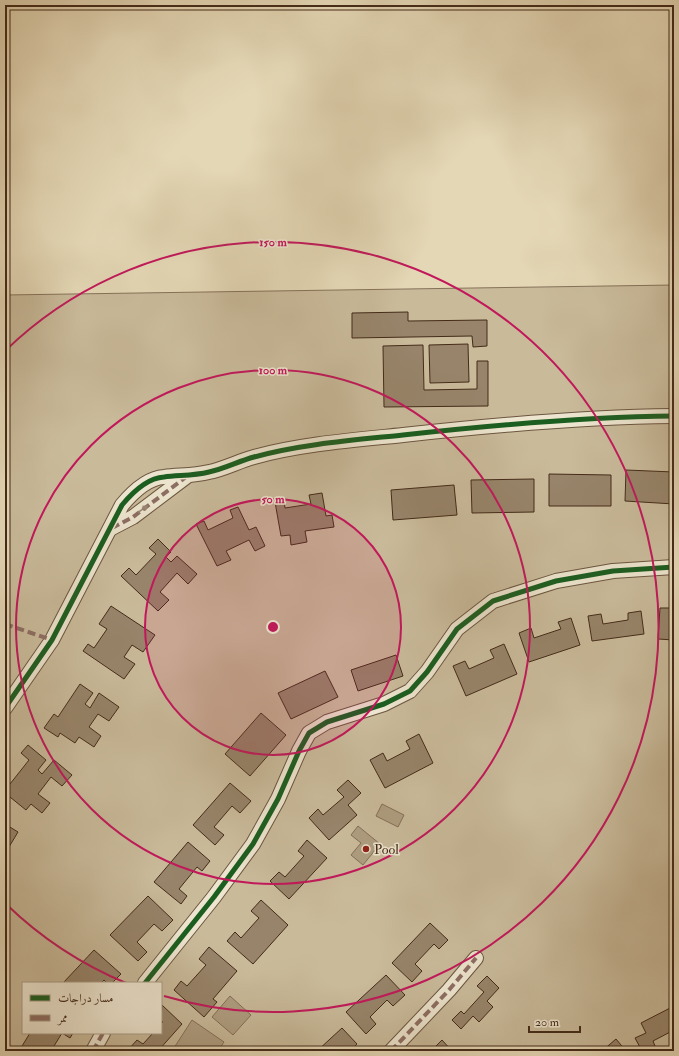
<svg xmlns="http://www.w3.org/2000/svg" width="679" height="1056" font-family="'IM FELL Double Pica',Amiri,serif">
	<rect width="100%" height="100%" fill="#e4d7b5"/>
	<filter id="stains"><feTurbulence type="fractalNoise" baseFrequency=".005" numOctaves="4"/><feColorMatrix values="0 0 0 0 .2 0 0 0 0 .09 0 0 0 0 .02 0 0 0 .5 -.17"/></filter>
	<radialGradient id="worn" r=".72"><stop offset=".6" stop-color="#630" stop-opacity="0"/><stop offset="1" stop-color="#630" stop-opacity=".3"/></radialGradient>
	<!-- green -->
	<path fill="#c9ba9a" stroke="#86725a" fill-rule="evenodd" d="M674,285V1051H5V295ZM23,983H161V1033H23Z"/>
	<!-- water -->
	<g fill="#ae9d80" stroke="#846f57">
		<path d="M382,804L404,815L398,827L376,816Z"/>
		<path d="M358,826L380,844L363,865L351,855L361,843L351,835Z"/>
		<path d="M230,996L251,1015L233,1035L212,1017Z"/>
		<path d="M192,1020L224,1042L218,1051H172Z"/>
	</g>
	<!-- building -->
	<g fill="#97846a" stroke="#442b19">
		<path d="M408,312V321L487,320V346L473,347L472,336L352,338V313Z"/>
		<path d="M468,344L469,382L430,383L429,345Z"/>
		<path d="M423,345L424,390L477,389V361H488V406L384,407L383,346Z"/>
		<path d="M626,470L674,472V504L625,501Z"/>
		<path d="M549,474L611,475V506H549Z"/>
		<path d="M534,479V512L472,513L471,480Z"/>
		<path d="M454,485L457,515L393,520L391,490Z"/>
		<path d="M322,493L326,516L332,515L334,527L305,531L307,542L291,545L290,535L281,536L275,502L284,501L285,508L311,504L309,495Z"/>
		<path d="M238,507L249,530L256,527L265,546L255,551L249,540L226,551L231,560L217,566L196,524L204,521L208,530L233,518L230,510Z"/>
		<path d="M158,539L171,552L166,557L171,562L177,556L197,574L188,584L177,573L160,592L169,600L158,611L121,576L129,568L136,575L156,554L149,548Z"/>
		<path d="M111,606L155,635L143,652L132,645L124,657L135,664L124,679L83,651L88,644L94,648L107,629L99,624Z"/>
		<path d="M660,608H671V616L674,617V640L658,639Z"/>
		<path d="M641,611L644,634L592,641L588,616L601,614L603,624L628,620V613Z"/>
		<path d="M571,618L580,645L529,662L519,633L531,628L534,638L561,629L558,622Z"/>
		<path d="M504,644L517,674L466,696L453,666L465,661L469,669L494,658L490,650Z"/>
		<path d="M396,655L403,676L358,691L351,670Z"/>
		<path d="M325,671L338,697L291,719L278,693Z"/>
		<path d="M80,684L93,693L85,704L90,708L99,693L119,707L109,721L98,714L89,727L101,736L94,747L79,737L75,743L60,733L58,737L44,728L54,714L58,717Z"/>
		<path d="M261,713L286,735L250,776L225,754Z"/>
		<path d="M419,734L433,763L385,788L370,760L383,753L387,761L410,749L406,741Z"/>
		<path d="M28,745L46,760L38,770L42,774L54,760L72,775L62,786L51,777L38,794L50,803L42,813L31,804L26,810L5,793V785L8,782L10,784L29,760L21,753Z"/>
		<path d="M348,780L361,793L348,805L357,815L329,840L309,818L318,809L323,815L344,797L337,790Z"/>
		<path d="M230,783L251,801L240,813L232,806L214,827L224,835L215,845L193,825Z"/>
		<path d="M5,824L18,832L9,847L5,844Z"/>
		<path d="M307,840L327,858L289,899L270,881L279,872L285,877L304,856L298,851Z"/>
		<path d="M188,842L210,861L202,871L197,867L179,889L187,896L181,904L154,882Z"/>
		<path d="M148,896L173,920L162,931L154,924L137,942L147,952L138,961L110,935Z"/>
		<path d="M261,900L288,925L253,964L227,941L235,932L241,938L259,918L251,911Z"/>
		<path d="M430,923L448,940L439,949L434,944L415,964L422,971L412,982L392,963Z"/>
		<path d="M209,947L237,971L213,999L217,1002L204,1017L174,990L181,981L187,986L206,965L199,959Z"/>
		<path d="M94,950L121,974L112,983H107L104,980L101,983H63Z"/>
		<path d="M386,975L405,995L393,1006L387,1000L370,1017L376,1024L366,1034L346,1012Z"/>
		<path d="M487,976L499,988L487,1001L493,1007L479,1022L473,1016L461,1029L452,1020L461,1011L464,1014L484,992L477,986Z"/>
		<path d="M162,1005L182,1024L158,1051H130L128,1050L137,1040L143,1044L153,1033H161V1024L163,1022L161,1020Z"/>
		<path d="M674,1006V1030L653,1041L655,1046L642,1051L635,1038L646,1033L641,1023Z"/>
		<path d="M342,1028L357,1044L350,1051H343L341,1049L339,1051H317Z"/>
		<path d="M30,1033H73L70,1038L62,1033L51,1051H19Z"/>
		<path d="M616,1039L626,1051H602Z"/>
		<path d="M442,1040L452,1051H431Z"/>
	</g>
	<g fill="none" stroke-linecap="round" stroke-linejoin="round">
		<defs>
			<g id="minor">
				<path d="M110,529L133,517L186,477"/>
				<path d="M5,708L52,640L122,505C132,493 147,478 164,477C179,475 193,476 209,472C224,469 239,461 254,457C301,444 355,440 403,435C493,425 583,417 674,416"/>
				<path d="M145,983L214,897L253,844L278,799L299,751L309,733L327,722L384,704L410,691L427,672L457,629L493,601L556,581L613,571L674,567"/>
				<path d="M93,1051L103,1033"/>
				<path d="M391,1051L449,990L476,958"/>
			</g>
		</defs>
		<!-- minor casing -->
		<use href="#minor" stroke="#6c5640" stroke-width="16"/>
		<!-- minor -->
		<use href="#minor" stroke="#ede5cf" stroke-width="14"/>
		<!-- quiet -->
		<g stroke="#8d6e63" stroke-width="4" stroke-dasharray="8 4" stroke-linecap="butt">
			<path d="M112,528L133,517L186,477"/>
			<path d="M5,624L52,640"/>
			<path d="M93,1051L103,1033"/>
			<path d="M391,1051L449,990L476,958"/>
		</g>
		<defs>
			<g id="cycleway">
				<path d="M5,708L52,640L122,505C132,493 147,478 164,477C179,475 193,476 209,472C224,469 239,461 254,457C301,444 355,440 403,435C493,425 583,417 674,416"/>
				<path d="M145,983L214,897L253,844L278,799L299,751L309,733L327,722L384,704L410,691L427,672L457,629L493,601L556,581L613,571L674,567"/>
			</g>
		</defs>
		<!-- cycleway casing -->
		<use href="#cycleway" stroke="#ede5cf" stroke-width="8"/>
		<!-- cycleway -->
		<use href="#cycleway" stroke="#1b5e20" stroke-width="5"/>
	</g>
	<!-- one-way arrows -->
	<defs><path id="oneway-solid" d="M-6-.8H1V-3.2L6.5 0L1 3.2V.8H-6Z"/></defs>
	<use fill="#988874" href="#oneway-solid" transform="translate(143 509) rotate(-35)"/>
	<!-- distance rings -->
	<circle cx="273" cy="627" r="128" fill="#c2185b" fill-opacity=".12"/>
	<g fill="none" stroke="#c2185b" stroke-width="2">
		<circle cx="273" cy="627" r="128"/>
		<circle cx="273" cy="627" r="257"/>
		<path d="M126 983A385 385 0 0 1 6 904M6 350A385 385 0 1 1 164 996"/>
	</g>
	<!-- markers -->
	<circle fill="#8f2418" stroke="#ede5cf" stroke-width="1.5" cx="366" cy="849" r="4"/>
	<g text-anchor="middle" stroke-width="3" stroke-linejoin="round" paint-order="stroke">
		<!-- poi labels -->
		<g font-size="14" fill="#442b19" stroke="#ede5cf" text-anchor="start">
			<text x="374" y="854">Pool</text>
		</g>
	</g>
	<circle cx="273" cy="627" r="6" fill="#c2185b" stroke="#ede5cf" stroke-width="2"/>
	<g font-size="12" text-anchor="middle" font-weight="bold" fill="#c2185b" stroke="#ede5cf" stroke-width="3" stroke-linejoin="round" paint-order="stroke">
		<text x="273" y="246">150 m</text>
		<text x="273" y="374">100 m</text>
		<text x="273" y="503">50 m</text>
	</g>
	<!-- margin -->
	<rect width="679" height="1056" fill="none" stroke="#e4d7b5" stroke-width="20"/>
	<rect x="6" y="6" width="667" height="1044" fill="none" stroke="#442b19" stroke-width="2"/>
	<rect x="10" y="10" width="659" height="1036" fill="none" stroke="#442b19"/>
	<!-- legend -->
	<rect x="22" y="982" width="140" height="52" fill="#ede5cf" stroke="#a99b86"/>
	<rect x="30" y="995" width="20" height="6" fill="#1b5e20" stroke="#a99b86"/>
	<text x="58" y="1002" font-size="12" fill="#442b19">مسار دراجات</text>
	<rect x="30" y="1015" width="20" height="6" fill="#8d6e63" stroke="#a99b86"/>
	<text x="58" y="1022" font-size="12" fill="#442b19">ممر</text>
	<!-- scale -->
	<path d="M529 1026v6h51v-6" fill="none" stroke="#442b19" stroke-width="2"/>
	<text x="535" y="1026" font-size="12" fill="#442b19" stroke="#ede5cf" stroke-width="3" paint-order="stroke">20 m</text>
	<rect width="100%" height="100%" filter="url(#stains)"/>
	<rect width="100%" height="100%" fill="url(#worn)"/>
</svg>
